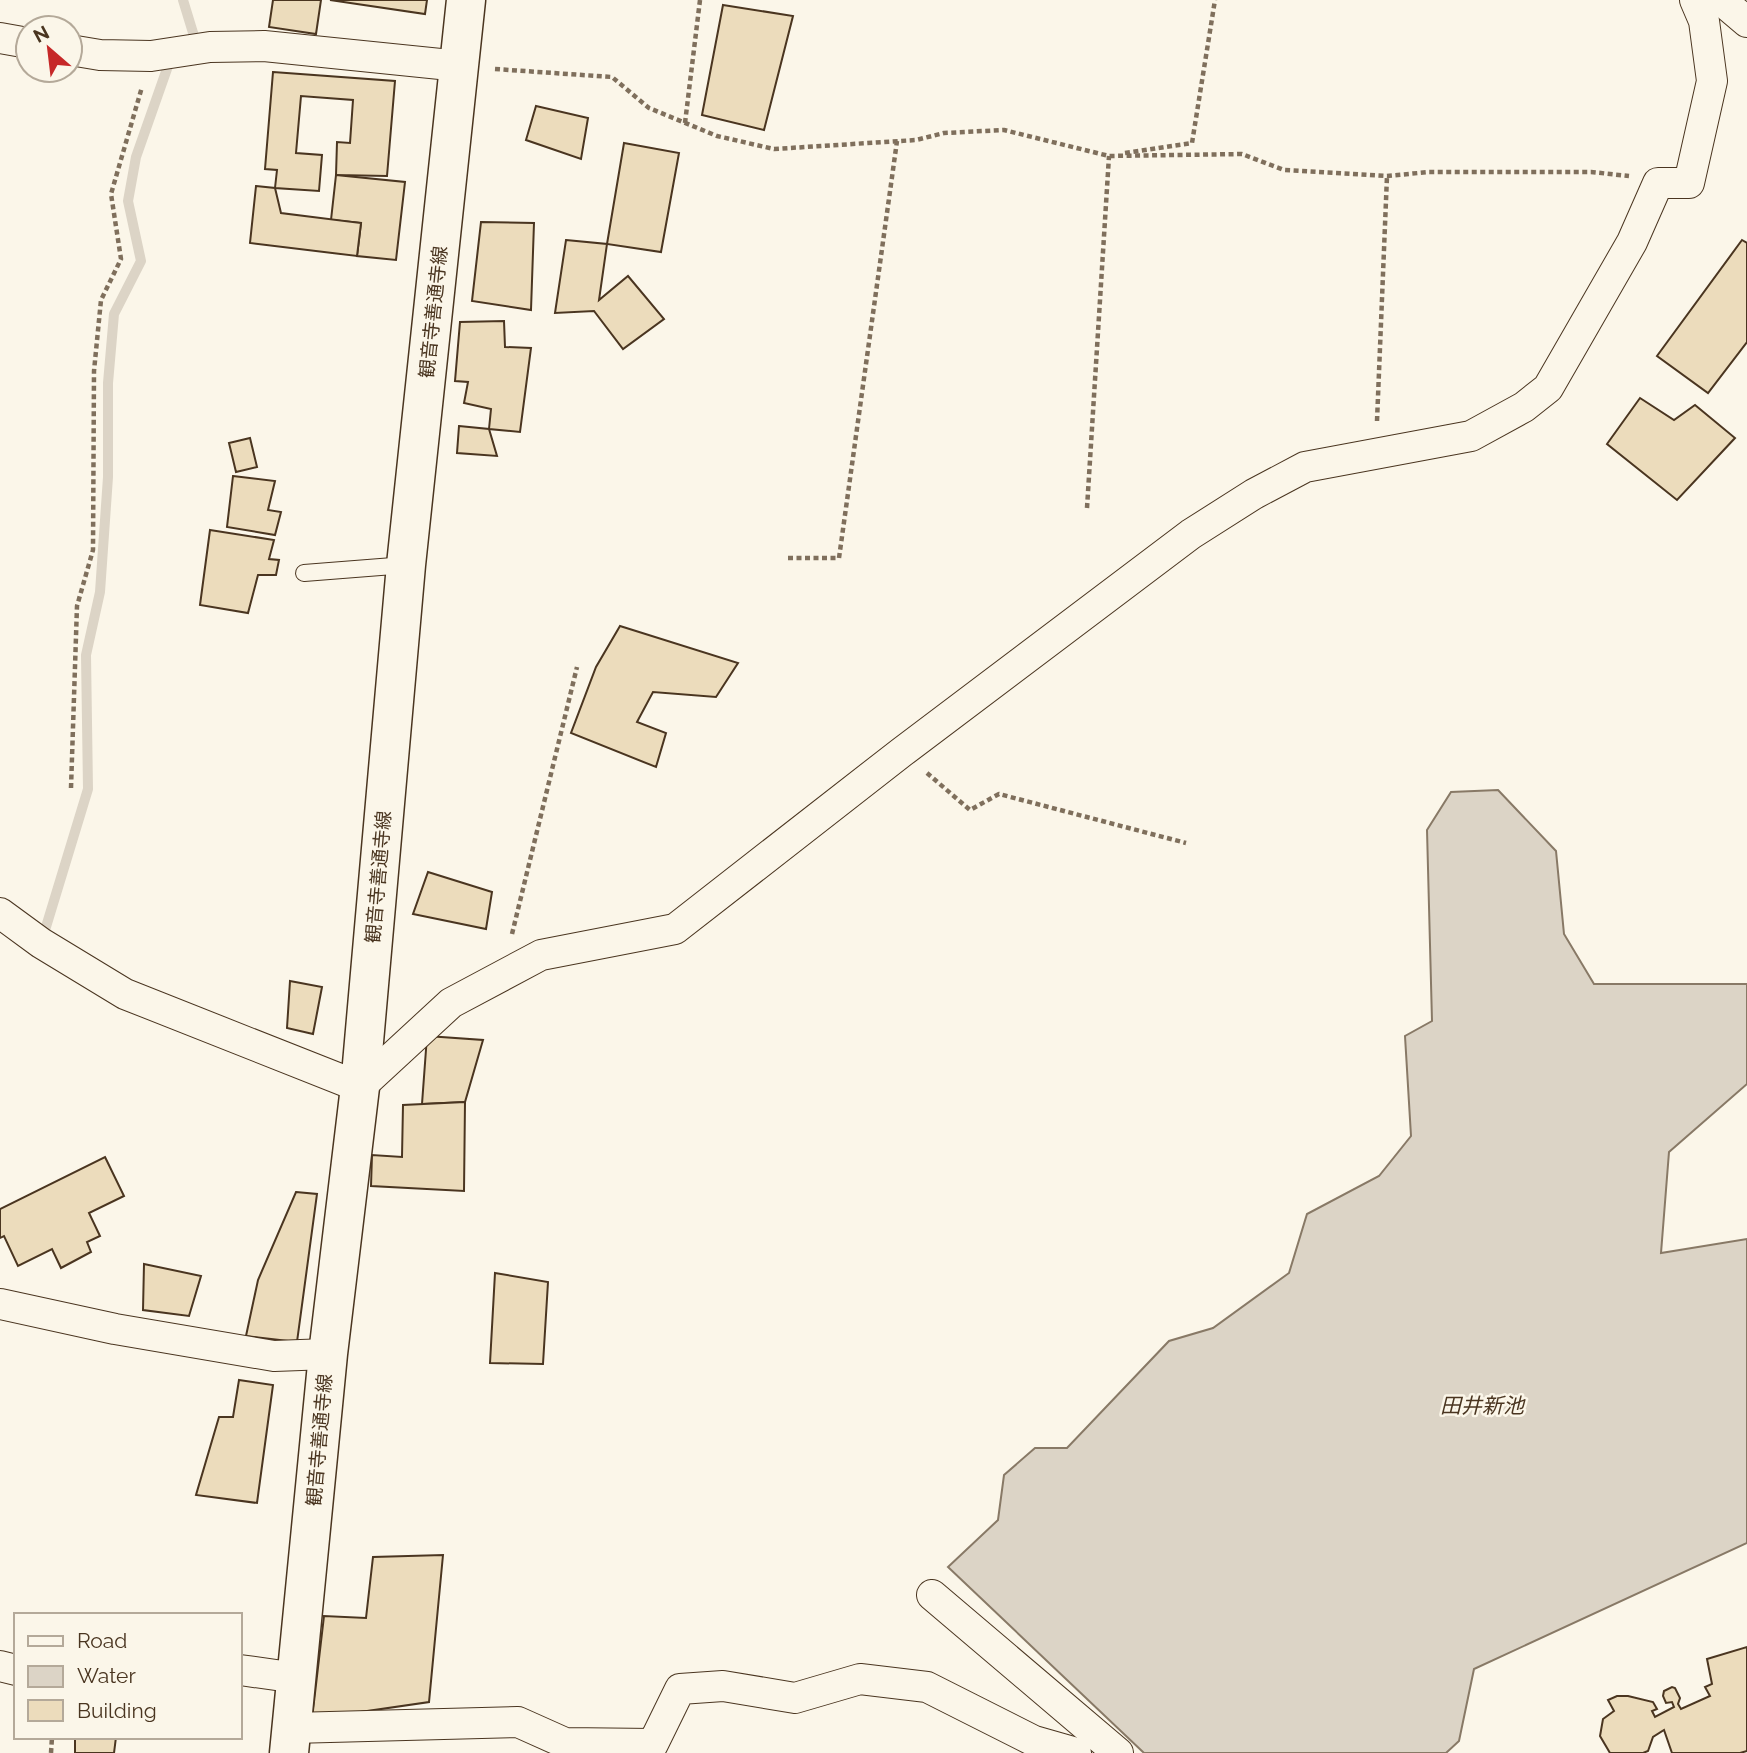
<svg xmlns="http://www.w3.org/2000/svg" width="1747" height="1753" font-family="Raleway,'Noto Sans JP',sans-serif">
	<rect width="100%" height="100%" fill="#fbf6e9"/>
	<!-- water -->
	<path fill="#dcd4c6" stroke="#887966" stroke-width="2" d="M1498,790L1556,851L1564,934L1594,984H1747V1084L1669,1152L1661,1253L1747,1239V1543L1474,1669L1459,1741L1446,1753H1144L948,1567L998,1520L1004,1475L1035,1448H1067L1169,1341L1213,1328L1289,1273L1307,1214L1379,1176L1411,1136L1405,1036L1432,1021L1427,830L1451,792Z"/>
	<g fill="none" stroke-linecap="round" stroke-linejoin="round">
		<!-- stream -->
		<g stroke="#dcd4c6" stroke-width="10">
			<path d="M183,0L194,36"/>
			<path d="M42,940L88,789L86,655L100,592L108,477V383L114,314L141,261L128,201L136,157L168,66"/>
		</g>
	</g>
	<!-- building -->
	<g fill="#ecdcbc" stroke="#4a3520" stroke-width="2">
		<path d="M273,0H321L316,34L269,27Z"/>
		<path d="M330,0H427L425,14Z"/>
		<path d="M723,5L793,16L764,130L702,115Z"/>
		<path d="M273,72L395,81L387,176L336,175L337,142L350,143L353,100L301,96L296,153L322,155L319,191L275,188L277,170L265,169Z"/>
		<path d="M536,106L588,118L581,159L526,140Z"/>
		<path d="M624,143L679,153L661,252L607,244Z"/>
		<path d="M336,175L405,182L396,260L357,256L361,223L331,220Z"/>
		<path d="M256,186L275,188L281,213L361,223L357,256L250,243Z"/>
		<path d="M481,222L534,223L531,310L472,301Z"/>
		<path d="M566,240L607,244L599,300L628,276L664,319L623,349L594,311L555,313Z"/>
		<path d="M1742,240L1747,243V342L1708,393L1657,356Z"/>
		<path d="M504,321L505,347L531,348L520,432L489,429L491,409L464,403L468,382L455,381L460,322Z"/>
		<path d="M1640,398L1674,420L1695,405L1735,438L1677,500L1607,444Z"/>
		<path d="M459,426L489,429L497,456L457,453Z"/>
		<path d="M250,438L257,467L236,472L229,443Z"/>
		<path d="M233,476L275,481L268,510L281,512L275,535L227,527Z"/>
		<path d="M210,530L274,540L269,559L279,560L276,575H258L248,613L200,605Z"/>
		<path d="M620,626L738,663L716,697L653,692L637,722L666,733L656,767L571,733L596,667Z"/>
		<path d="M428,872L492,892L486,929L413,914Z"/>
		<path d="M290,981L322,987L313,1034L287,1028Z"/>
		<path d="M427,1036L483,1040L465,1102L422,1104Z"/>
		<path d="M465,1102L464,1191L371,1186L372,1155L402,1157L403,1105Z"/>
		<path d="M105,1157L124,1196L89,1213L100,1236L87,1242L91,1252L61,1268L52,1249L18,1266L4,1236L0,1238V1209Z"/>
		<path d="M296,1192L317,1194L297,1342L246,1336L258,1280Z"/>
		<path d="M144,1264L201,1276L189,1316L143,1310Z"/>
		<path d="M495,1273L548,1282L543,1364L490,1363Z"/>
		<path d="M239,1380L273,1385L257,1503L196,1495L219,1417H233Z"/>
		<path d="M443,1555L429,1702L312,1719L324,1616L366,1618L373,1557Z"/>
		<path d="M1747,1647V1751L1740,1753H1672L1664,1730L1653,1737L1648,1751L1643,1753H1610L1600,1736L1603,1719L1614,1711L1608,1700L1617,1696H1628L1653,1702L1657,1709L1652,1711L1655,1717L1674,1707L1672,1702L1666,1703L1663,1696L1664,1691L1672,1687L1675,1688L1680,1698L1678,1704L1681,1709L1710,1696L1705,1687L1712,1684L1707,1659Z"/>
		<path d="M75,1737H116L114,1753H75Z"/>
	</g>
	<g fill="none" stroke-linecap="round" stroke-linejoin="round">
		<defs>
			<path id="service" d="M304,573L406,565"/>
			<g id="minor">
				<path d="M1721,0L1747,22"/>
				<path d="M0,38L28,43"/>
				<path d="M70,50L100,55L151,56L210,47L264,46L460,66"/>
				<path d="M0,913L41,943L125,994L360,1087L451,1003L541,955L675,929L902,752L1191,534L1254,494L1305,467L1471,436L1524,407L1548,388L1632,242L1658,183H1689L1712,81L1704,21L1695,0"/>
				<path d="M0,1304L115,1329L274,1356L328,1354"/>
				<path d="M932,1595L1118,1753"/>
				<path d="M0,1666L16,1670"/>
				<path d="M240,1670L297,1678"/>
				<path d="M292,1728L518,1722L565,1743L653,1744L680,1689L723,1686L795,1698L860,1679L927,1687L1034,1741L1076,1753"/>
			</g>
			<path id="primary" d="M289,1753L328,1354L360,1087L406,565L466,0"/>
		</defs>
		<!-- service casing -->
		<use href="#service" stroke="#4a3520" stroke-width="18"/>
		<!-- minor casing -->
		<use href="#minor" stroke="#4a3520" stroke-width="32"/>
		<!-- primary casing -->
		<use href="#primary" stroke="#4a3520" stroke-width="41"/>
		<!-- path -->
		<g stroke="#7f6f5c" stroke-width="4.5" stroke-dasharray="5 3.5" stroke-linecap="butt">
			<path d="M495,69L612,77L649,108L717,136L774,149L916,140L944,133L1004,130L1109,156L1242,154L1284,170L1387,176L1429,172H1591L1629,176"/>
			<path d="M685,123L700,0"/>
			<path d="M1125,153L1192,143L1215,0"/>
			<path d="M1377,421L1387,176"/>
			<path d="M1087,508L1109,156"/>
			<path d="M788,558H839L897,141"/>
			<path d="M927,773L970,810L999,794L1186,843"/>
			<path d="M71,788L77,606L93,550L94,371L101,300L121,259L111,194L142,87"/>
			<path d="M512,934L577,667"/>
			<path d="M51,1753L52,1737"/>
		</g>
		<!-- service -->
		<use href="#service" stroke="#fbf6e9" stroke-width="16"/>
		<!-- minor -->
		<use href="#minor" stroke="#fbf6e9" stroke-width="30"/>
		<!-- primary -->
		<use href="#primary" stroke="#fbf6e9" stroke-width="38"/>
	</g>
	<g text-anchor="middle" stroke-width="5" stroke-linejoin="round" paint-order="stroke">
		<!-- street labels -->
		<g font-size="19" fill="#4a3520" stroke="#fbf6e9">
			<text transform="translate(433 312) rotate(-84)" y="7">観音寺善通寺線</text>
			<text transform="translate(378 877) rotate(-85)" y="7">観音寺善通寺線</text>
			<text transform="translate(319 1440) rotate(-85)" y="7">観音寺善通寺線</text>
		</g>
		<!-- water labels -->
		<g font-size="21" font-style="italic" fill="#4a3520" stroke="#fbf6e9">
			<text x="1482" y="1413">田井新池</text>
		</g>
	</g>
	<!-- legend -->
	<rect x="14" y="1613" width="228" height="126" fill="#fbf6e9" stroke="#b4a999" stroke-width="2"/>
	<rect x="28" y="1636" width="35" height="10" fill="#fbf6e9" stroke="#b4a999" stroke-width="2"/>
	<text x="77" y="1648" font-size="21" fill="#4a3520">Road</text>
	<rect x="28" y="1666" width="35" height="21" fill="#dcd4c6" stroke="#b4a999" stroke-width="2"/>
	<text x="77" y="1683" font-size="21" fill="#4a3520">Water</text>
	<rect x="28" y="1700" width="35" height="21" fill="#ecdcbc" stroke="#b4a999" stroke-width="2"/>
	<text x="77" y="1718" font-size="21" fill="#4a3520">Building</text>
	<!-- north arrow -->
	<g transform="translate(49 49) rotate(332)"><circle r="33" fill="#fbf6e9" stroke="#b4a999" stroke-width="2"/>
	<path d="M0-5L12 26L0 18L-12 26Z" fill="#c62828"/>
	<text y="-10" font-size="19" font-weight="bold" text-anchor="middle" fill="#4a3520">N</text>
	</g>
</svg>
